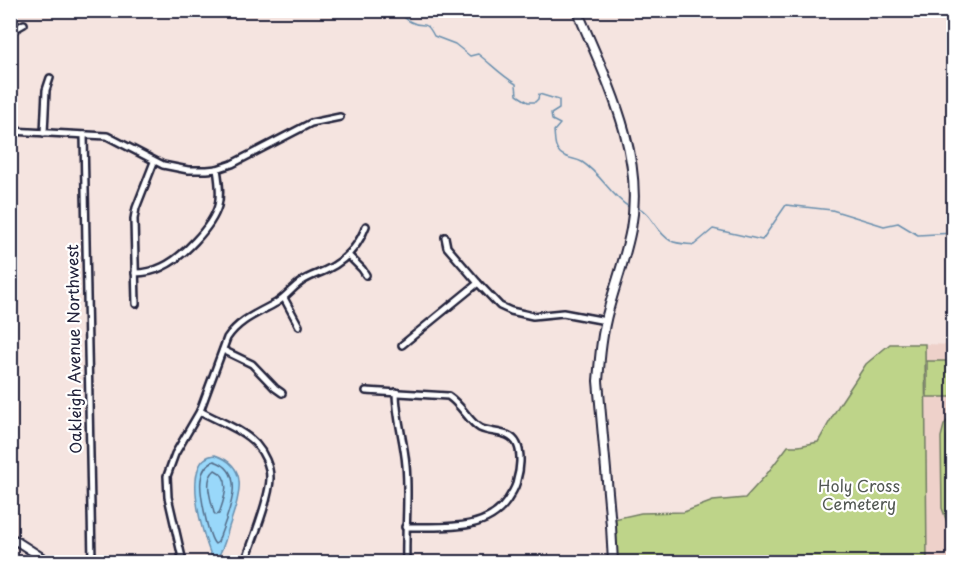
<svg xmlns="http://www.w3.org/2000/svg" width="964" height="573" font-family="'Playpen Sans',sans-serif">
	<rect width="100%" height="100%" fill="#f5e4e0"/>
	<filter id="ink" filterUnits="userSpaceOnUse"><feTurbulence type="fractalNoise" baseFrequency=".0167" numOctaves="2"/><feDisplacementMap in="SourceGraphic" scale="12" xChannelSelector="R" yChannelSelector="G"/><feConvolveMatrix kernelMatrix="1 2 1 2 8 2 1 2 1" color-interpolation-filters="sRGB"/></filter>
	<g filter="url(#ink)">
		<!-- built -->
		<path fill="#eed1ca" d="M925,344L953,345V562H927Z"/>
		<!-- green -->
		<g fill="#bed489" stroke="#707b62" stroke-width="1.5">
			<path d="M890,344H925L927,562H615L614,519L641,513L684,512L713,501L745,498L766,475L788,446H799L818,442L839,405L866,364Z"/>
			<rect x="927" y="361" width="26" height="36"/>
			<path d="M953,413V422L947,437L948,505L953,519V528L947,522L942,508L941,437L944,425Z"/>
		</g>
		<!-- water -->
		<path fill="#99d8fa" stroke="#698fae" stroke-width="1.5" d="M215,455C252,467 238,499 229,527C226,537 224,549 217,558L211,555C203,536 179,458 215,455Z"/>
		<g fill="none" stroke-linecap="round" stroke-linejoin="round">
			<!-- shore -->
			<g stroke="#526b87" stroke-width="1.5">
				<path d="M214,461C250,472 226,517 218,542L215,544C208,537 199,491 201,480C202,471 206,464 214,461Z"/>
				<path d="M215,470C233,478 224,499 219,514L216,515L214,513C211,499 203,480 215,470Z"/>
			</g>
			<!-- stream -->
			<g stroke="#698fae" stroke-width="1.5">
				<path d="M395,10C400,14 405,19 411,22C424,29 425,18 434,36L455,44L470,56L478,54C491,64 501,75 516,84L517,95L528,102H535L538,99L539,94L559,100V109L551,114L552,120L560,124L554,131C555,139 554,147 560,153C566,159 575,158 582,162C601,174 611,196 629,207"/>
				<path d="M637,207C652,213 656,233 671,241C677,244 687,244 694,245L713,229L762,240L786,205L832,210L884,226L898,223L918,235L954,233"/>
			</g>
			<defs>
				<g id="minor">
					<path d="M177,13L178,10"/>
					<path d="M10,32L24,24"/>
					<path d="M10,131L107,136L163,165L188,170H207L217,169L232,164L311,123L340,117"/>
					<path d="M44,133L46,90L50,78"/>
					<path d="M84,135L92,562"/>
					<path d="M445,237L447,247L478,283L500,306L511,311L533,316L563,313L606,321"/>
					<path d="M348,255L362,269L366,275"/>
					<path d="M135,273C145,273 154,271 162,267C182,258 212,227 218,206C221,194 219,181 217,169"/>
					<path d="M284,298L299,326"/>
					<path d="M136,304L134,219L136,208L154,162"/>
					<path d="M402,345L478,283"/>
					<path d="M223,350L252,364L275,388L282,393"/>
					<path d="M366,391L448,396C462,405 469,422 480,428C492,434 510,430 517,444C522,454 520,470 517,480C516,488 511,494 507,501C485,533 440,526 405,527"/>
					<path d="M396,392C396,417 404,440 406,465C409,497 405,530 406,562"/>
					<path d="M200,411C218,421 242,429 256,444C264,453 270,466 270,478C270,498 252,542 245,562"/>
					<path d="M183,562L168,497L167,476L175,454L200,411L227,338C239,320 258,313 276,303C286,297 292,288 301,282C309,276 318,274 326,270C345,261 359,245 366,226"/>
				</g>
				<path id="tertiary" d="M10,537L49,562"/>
				<path id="secondary" d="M577,10C606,80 645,152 631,229C626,256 616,282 609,308C602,332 600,356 598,381L611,526L613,562"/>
			</defs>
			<!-- minor casing -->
			<use href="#minor" stroke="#22223b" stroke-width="10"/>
			<!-- tertiary casing -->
			<use href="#tertiary" stroke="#22223b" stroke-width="11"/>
			<!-- secondary casing -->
			<use href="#secondary" stroke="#22223b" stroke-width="12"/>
			<!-- minor -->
			<use href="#minor" stroke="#fff" stroke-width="5"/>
			<!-- tertiary -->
			<use href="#tertiary" stroke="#fff" stroke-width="7"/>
			<!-- secondary -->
			<use href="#secondary" stroke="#fff" stroke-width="8"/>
		</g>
	</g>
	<g text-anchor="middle" stroke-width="4.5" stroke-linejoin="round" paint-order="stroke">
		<!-- street labels -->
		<g font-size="16" fill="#22223b" stroke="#fff">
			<text transform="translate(74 349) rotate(-91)" y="6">Oakleigh Avenue Northwest</text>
		</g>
		<!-- park labels -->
		<g font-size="16" fill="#515752" stroke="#fff">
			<text x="859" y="492">Holy Cross<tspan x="859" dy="18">Cemetery</tspan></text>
		</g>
	</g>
	<!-- margin -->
	<rect width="964" height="573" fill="none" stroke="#fff" stroke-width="36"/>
	<rect x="18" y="18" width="928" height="537" fill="none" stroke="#22223b" stroke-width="2" filter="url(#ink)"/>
</svg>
